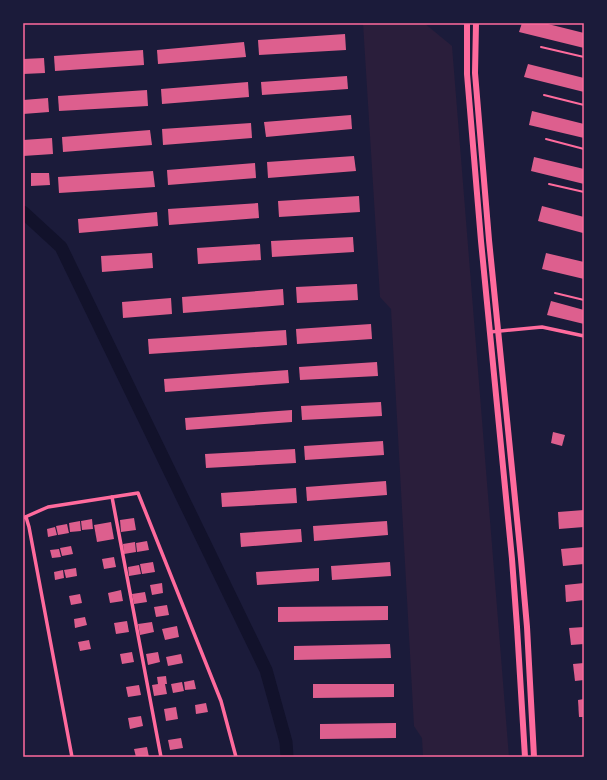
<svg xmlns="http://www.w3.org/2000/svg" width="607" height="780" font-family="'IBM Plex Sans',sans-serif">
	<rect width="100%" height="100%" fill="#1b1b3a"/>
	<!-- green -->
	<path fill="#2a1e3b" d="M363,23H424L452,46L509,757H423L422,738L414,726L391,309L380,297Z"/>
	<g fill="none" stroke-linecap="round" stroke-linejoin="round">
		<!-- river -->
		<path stroke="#12122b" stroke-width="13" d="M23,212L61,247L266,670L286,742L287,757"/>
	</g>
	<!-- building -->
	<g fill="#dd5f8e">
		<path d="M522,23H544L584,33V48L519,32Z"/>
		<path d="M345,34L346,50L259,55L258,40Z"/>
		<path d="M244,42L246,57L158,64L157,50Z"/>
		<path d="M143,50L144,65L55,71L54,56Z"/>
		<path d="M44,58L45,73L23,74V59Z"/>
		<path d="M528,64L584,78V92L524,77Z"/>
		<path d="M347,76L348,89L262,95L261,82Z"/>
		<path d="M248,82L249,97L162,104L161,89Z"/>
		<path d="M147,90L148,106L59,111L58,96Z"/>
		<path d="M48,98L49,112L23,114V100Z"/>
		<path d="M532,111L584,124V138L529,125Z"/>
		<path d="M351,115L352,129L266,137L264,122Z"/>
		<path d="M251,123L252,138L163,145L162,129Z"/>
		<path d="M150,130L152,145L63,152L62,137Z"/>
		<path d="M52,138L53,154L23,156V140Z"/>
		<path d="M354,156L356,171L268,178L267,162Z"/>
		<path d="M534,157L584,169V184L531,171Z"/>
		<path d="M255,163L256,178L168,185L167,170Z"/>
		<path d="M153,171L155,187L59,193L58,177Z"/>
		<path d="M31,173H49L50,185L31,186Z"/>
		<path d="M359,196L360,212L279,217L278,201Z"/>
		<path d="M258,203L259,218L169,225L168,209Z"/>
		<path d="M542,206L584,217L583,233L538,221Z"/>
		<path d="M157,212L158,226L79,233L78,219Z"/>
		<path d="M353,237L354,252L272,257L271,241Z"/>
		<path d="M260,244L261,260L198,264L197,248Z"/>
		<path d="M152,253L153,268L102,272L101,256Z"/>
		<path d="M546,253L584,262V279L542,269Z"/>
		<path d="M357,284L358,300L297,303L296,287Z"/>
		<path d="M283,289L284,305L183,313L182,297Z"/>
		<path d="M171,298L172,314L123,318L122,302Z"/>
		<path d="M551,301L584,310V324L547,315Z"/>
		<path d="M371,324L372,339L297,344L296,329Z"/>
		<path d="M286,330L287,345L149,354L148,339Z"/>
		<path d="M377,362L378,376L300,380L299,367Z"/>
		<path d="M288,370L289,383L165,392L164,379Z"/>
		<path d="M381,402L382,416L302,420L301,406Z"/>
		<path d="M292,410V422L186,430L185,418Z"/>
		<path d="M553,432L565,435L562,446L551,443Z"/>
		<path d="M383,441L384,455L305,460L304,446Z"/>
		<path d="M295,449L296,463L206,468L205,454Z"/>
		<path d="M386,481L387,495L307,501L306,487Z"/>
		<path d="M296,488L297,503L222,507L221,493Z"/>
		<path d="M584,510V527L559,529L558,512Z"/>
		<path d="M134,518L136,530L121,532L120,520Z"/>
		<path d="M92,519L93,529L82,530L81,521Z"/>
		<path d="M80,521L81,531L70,532L69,523Z"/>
		<path d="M387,521L388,535L314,541L313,526Z"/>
		<path d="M111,522L114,539L97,542L94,525Z"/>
		<path d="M67,524L69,533L58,535L56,526Z"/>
		<path d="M55,527L57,535L48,537L47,529Z"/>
		<path d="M301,529L302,542L241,547L240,533Z"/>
		<path d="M147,541L149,550L137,552L136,543Z"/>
		<path d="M135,542L136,552L124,554L123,544Z"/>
		<path d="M71,546L73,554L62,556L60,548Z"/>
		<path d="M584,547V564L563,566L561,549Z"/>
		<path d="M59,549L61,557L52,558L50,550Z"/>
		<path d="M114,557L116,567L104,569L102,559Z"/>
		<path d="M153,562L155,572L142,574L140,564Z"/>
		<path d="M390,562L391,576L332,580L331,566Z"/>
		<path d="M139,565L141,574L129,576L128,567Z"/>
		<path d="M76,568L77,576L66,578L64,570Z"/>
		<path d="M319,568V581L257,585L256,572Z"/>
		<path d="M63,570L64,578L55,580L54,572Z"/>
		<path d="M162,583L163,593L152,595L150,585Z"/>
		<path d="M584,583V600L566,602L565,585Z"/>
		<path d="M121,590L123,601L110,603L108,593Z"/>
		<path d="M145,592L147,602L134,604L132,594Z"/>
		<path d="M80,594L82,603L71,605L69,596Z"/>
		<path d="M167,605L169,615L156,617L154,607Z"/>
		<path d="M388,606V620L278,622V607Z"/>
		<path d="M85,617L87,625L75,628L74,619Z"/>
		<path d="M127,621L129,632L116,634L114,623Z"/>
		<path d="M152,622L154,632L140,635L138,624Z"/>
		<path d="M177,626L179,637L165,640L162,629Z"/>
		<path d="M584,627V644L571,645L569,628Z"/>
		<path d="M89,640L91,649L80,651L78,642Z"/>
		<path d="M390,644L391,658L294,660V646Z"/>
		<path d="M132,652L134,662L122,664L120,654Z"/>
		<path d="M158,652L160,662L148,665L146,654Z"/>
		<path d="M181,654L183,663L168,666L166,657Z"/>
		<path d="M584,663V680L575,681L573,664Z"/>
		<path d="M166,676L167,684H165L167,694L154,696L152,685L158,684L157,677Z"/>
		<path d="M194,680L196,689L185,690L184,682Z"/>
		<path d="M182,682L184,691L173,693L171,684Z"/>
		<path d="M313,684H394V697L313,698Z"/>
		<path d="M139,685L141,695L128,697L126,687Z"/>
		<path d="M584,699V717H579L578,700Z"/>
		<path d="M206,703L208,712L196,714L195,705Z"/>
		<path d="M176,707L178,719L166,721L164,709Z"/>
		<path d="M141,716L143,726L130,729L128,718Z"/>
		<path d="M396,723V738L320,739V724Z"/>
		<path d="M181,738L183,748L170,750L168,740Z"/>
		<path d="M147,747L149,757H136L134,749Z"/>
	</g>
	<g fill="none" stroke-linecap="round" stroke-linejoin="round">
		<!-- service -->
		<g stroke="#ff6b9d" stroke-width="2">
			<path d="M541,47L584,57"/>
			<path d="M544,95L584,105"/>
			<path d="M546,139L584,149"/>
			<path d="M549,184L584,192"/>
			<path d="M555,293L584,300"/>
		</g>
		<!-- minor -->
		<g stroke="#ff6b9d" stroke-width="3.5">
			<path d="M490,332L542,327L584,336"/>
			<path d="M112,497L161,757"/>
			<path d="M26,517L29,527L72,757"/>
			<path d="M23,518L48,507L138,493L221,701L236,757"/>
		</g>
		<!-- primary -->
		<g stroke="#ff6b9d" stroke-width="6">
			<path d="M467,23V74L481,241L512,559L517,627L525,757"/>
			<path d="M476,23L475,73L489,240L521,559L527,627L534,757"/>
		</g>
	</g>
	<!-- border -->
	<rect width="607" height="780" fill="none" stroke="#1b1b3a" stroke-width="48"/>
	<rect x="24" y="24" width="559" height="732" fill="none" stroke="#ff6b9d" stroke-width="1.5"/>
</svg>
